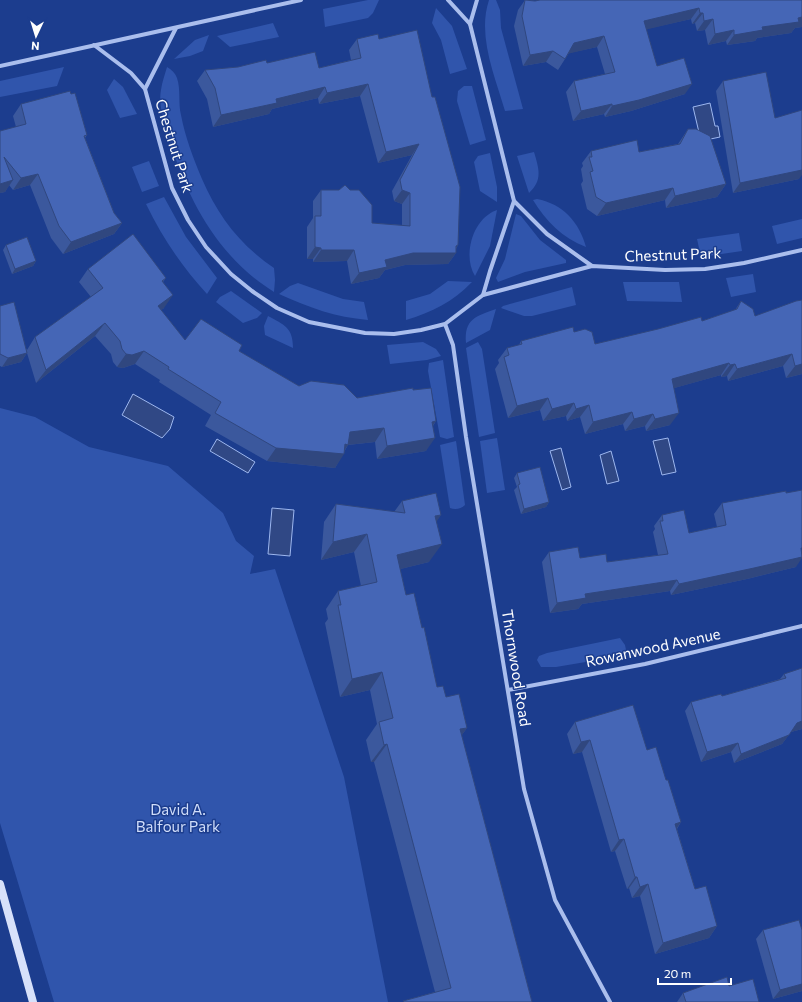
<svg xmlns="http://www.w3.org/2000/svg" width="802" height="1002" font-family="Commissioner,sans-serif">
	<rect width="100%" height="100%" fill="#1c3d8e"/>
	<!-- green -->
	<g fill="#3055ac">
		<path d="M368,0H379L373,13L368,18L325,27L323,9Z"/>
		<path d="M489,0H496L500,10L501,28L523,109L505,111C495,76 477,36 489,0Z"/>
		<path d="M436,8L452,26L467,69L450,74L441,40L432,23Z"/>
		<path d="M273,23L279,37L230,47L217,36Z"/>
		<path d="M209,35L203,51L190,56L174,59L195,40Z"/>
		<path d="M64,67L57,86L0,97V81Z"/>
		<path d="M167,67C172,70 175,73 177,78C181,90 178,103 181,115C185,136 193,158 202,179C218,216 240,245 274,268L275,280L274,292C219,258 188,201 170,141C165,126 158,106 161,90C162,82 165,74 167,67Z"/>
		<path d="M114,79L123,87L137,114L120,118L107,90Z"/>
		<path d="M464,86H472L486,140L470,145L457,101L458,91Z"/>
		<path d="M534,152C539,169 543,180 529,193L517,156Z"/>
		<path d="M490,153L497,187V202L480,191L474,162L478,156Z"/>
		<path d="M149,161L159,186L142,192L132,167Z"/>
		<path d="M164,197L186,237L217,278L207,294C182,267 162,237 146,204Z"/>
		<path d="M537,199C563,204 579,222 586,247C562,238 546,221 533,200Z"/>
		<path d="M497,210L490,246L475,276C462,255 473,218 497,210Z"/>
		<path d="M516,214L521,216L540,240L566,260V263L525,272L498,282L496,278L505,259Z"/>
		<path d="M802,219V238L777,244L772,226Z"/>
		<path d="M739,233L742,251L701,257L697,239Z"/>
		<path d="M753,274L756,292L731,297L726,278Z"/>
		<path d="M448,281L472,282C453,302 432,312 406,320V301L430,294Z"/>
		<path d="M623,282H679L682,302L627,301Z"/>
		<path d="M298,283L343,299L364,302L368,320C335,317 310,308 279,294L290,286Z"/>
		<path d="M572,287L576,305L532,316H524L501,308L503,306Z"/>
		<path d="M231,291L262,313L257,318L243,323L216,302L220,297Z"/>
		<path d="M496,309L490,330L466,343C464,319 476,316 496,309Z"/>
		<path d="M268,316C284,325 293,327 293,348L265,335L264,326Z"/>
		<path d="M423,342L436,349L441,356L427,360L390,364L387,345Z"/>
		<path d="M478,342L482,349L495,433L479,437L466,348Z"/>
		<path d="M443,360L454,437L447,439L440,437L428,371L429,363Z"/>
		<path d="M0,408L35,417L89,447L168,466L223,513L236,541L254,556L250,574L275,569L344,777L388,1002H54L0,823Z"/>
		<path d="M497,438L505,490L487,493L480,441Z"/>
		<path d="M456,441L465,505C461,509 455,510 450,508L440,445Z"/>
		<path d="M620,638L625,645L627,655L556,667H541L537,660L539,656L547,653Z"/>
	</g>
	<!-- water -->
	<g fill="#304885" stroke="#9db7ef">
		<path d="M710,103L715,126H718L720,137L701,141L693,107Z"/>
		<path d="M133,394L174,417L170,429L162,438L122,415Z"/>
		<path d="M668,438L676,472L662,475L653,441Z"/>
		<path d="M217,439L255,462L248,473L210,451Z"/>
		<path d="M561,448L571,487L562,490L550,451Z"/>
		<path d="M611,451L619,481L607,484L600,455Z"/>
		<path d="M272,508L294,510L290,556L268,554Z"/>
	</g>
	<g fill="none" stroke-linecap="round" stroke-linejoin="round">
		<!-- minor -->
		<g stroke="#aabeed" stroke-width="4">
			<path d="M448,0L470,24L514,201L547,234L592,266"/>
			<path d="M470,24L477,0"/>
			<path d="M94,45L131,73L145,89L172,188L188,220L206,247L231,274L252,291L277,308L309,322L365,333L394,334L421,330L445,324L483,295L592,266L665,270L705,269L744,263L802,250"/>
			<path d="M0,66L301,0"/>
			<path d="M145,89L176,28"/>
			<path d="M483,295L490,271L514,201"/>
			<path d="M445,324L453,345L466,437L524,789L555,900L610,1002"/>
			<path d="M508,690L645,664L802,626"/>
		</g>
		<!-- secondary -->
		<path stroke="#d7e1fa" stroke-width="8" d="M0,884L33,1002"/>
	</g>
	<!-- wall -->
	<g fill="#3b589d">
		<path d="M525,0L535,1L802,0V27L795,28L791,33L757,38L755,41L727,45L726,41L708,45L705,30L697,31L695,23L692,24L691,19L646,29L657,66L685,94L631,111L605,117L604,114L573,121L566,92L574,81L605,74L597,47L569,53L565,59L558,70L546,62L523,66L514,26L518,10Z"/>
		<path d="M357,39H379L458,245L456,249V253L448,264L405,265L385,270L379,278L351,284L347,261L313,262V259H307V227L313,218V201L321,190L372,223L402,225V204L394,201L392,191L412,155L378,163L360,96L319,104L318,98L272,109L269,114L213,127L207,99L197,81L205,70L238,67L319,68L351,60L349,50Z"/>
		<path d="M723,81L775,118L799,179L733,193L716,91Z"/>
		<path d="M21,104L87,135L85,138L114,213L122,223L114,234L63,254L51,238L30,185L13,190L9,185L5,192L0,193V131L16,127L13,116Z"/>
		<path d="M688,129L726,184L717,197L666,208L665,200L597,216L587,209L581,184L583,181L581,169L583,166L582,163L591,151L639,152L678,144Z"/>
		<path d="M6,245L36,261L33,266L12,274L3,250Z"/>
		<path d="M88,269L166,278L163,282L164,308L161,310L185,340L239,351L299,386L357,398L413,390L436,421L433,426L426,451L377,459L375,442L348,445L335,468L267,461L205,426L211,415L159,382L160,380L135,364L123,368L117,367L113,362L111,354L95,336L36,383L27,353L21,362L2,367L0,366V306L27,350L35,337L91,297L79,282Z"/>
		<path d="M802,300V374L786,378L783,366L728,381L727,376L721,377V375L674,388L670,425L646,431L645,426L625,431L623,424L585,434L580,417L567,421L566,416L543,421L540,410L508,418L495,369L499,363L498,360L507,348L519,345L521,341L574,332L595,344L702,321L735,310L741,301L755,316Z"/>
		<path d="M517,473L549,502L546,507L521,514L514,490L517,487L514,478Z"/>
		<path d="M402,501L441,515L436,521L429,562L400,569L406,595L422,628L437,687L446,697L467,728L461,736L532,1002H403V1001L435,992L374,762H371L366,740L377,724L370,690L340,697L325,623L328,619L326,609L338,591L361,586L354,552L321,560L324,522L336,504L394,512Z"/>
		<path d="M722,503L796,567L747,579L671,595L670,591L582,604L578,609L550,613L542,562L549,552L580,558L607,562L658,555L653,532L655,529L654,526L662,515L689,533L717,527L714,514Z"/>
		<path d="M784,674L802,729L791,732L782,744L734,763L731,752L701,762L685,711L691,702L722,696L780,679Z"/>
		<path d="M575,722L647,750L666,780L681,822L677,829L695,889L717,926L709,938L655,954L640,896L632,898L629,888L627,889L615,851L611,852L582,752L573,754L567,734Z"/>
		<path d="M763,930H802V991L773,999L756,939Z"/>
		<path d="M729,986L759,1002H677L683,993Z"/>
	</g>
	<!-- shaded-wall -->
	<g fill="#30477f">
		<path d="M699,8L691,19L636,32L644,21Z"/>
		<path d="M700,13H703L695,23L692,24Z"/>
		<path d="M802,17V27L795,28L791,33L757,38L755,41L727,45L734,35Z"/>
		<path d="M713,19L705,30L697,31L704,21Z"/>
		<path d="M734,30L726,41L708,45L715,34Z"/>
		<path d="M604,36L597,47L567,54L574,43Z"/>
		<path d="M553,51L546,62L523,66L530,55Z"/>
		<path d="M368,84L360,96L319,104L327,93Z"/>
		<path d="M692,84L685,94L631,111L605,117L612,106Z"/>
		<path d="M325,87L318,98L272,109L269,114L213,127L221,115L276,99Z"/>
		<path d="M612,104L604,114L573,121L581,111Z"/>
		<path d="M419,144L412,155L378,163L386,152Z"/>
		<path d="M802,168V175L799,179L733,193L740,183Z"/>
		<path d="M38,174L30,185L13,190L21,178Z"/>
		<path d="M13,180L5,192L0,193V184Z"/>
		<path d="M726,184L717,197L666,208L675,196Z"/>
		<path d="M673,188L665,200L597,216L606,203Z"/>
		<path d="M402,190L410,193L402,204L394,201Z"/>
		<path d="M122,223L114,234L63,254L71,242Z"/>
		<path d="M458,245L452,253H456L448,264L405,265L385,270L379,278L351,284L359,273L385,260L413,253L456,246Z"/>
		<path d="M315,247L321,248L313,259H307Z"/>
		<path d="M321,250H354L347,261L313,262Z"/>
		<path d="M36,261L33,266L12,274L15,269Z"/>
		<path d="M173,295L164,308L149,320L158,306Z"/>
		<path d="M105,323L95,336L36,383L46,370Z"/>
		<path d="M144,351L135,364L123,368L117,367L126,354Z"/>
		<path d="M27,353L21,362L2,367L8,358Z"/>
		<path d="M792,354L783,366L728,381L737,369Z"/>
		<path d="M729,363L721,375L664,391L672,379Z"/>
		<path d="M735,364L727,376L721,377L730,365Z"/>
		<path d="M802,364V374L786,378L795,366Z"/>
		<path d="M548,398L540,410L508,418L517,406Z"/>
		<path d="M574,403L566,416L543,421L552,409Z"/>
		<path d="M589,405L580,417L567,421L576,409Z"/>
		<path d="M632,412L623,424L585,434L593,422Z"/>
		<path d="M679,413L670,425L646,431L655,419Z"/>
		<path d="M653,414L645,426L625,431L634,419Z"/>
		<path d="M436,421L427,434L432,422Z"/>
		<path d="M384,428L375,442L347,445H348L342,454H344L335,468L267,461L276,448L350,432Z"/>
		<path d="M435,438L426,451L377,459L387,446Z"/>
		<path d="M549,502L546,507L521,514L524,509Z"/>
		<path d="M441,515L429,533L435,516Z"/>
		<path d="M367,534L354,552L321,560L333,542Z"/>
		<path d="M442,544L429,562L385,573L397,555Z"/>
		<path d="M802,557V558L796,567L747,579L671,595L679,584Z"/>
		<path d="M677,580L670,591L582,604L578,609L550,613L557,603L585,594Z"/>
		<path d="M382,672L370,690L340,697L352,679Z"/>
		<path d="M802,721V729L791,732L797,723Z"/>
		<path d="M467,728L454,746L460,729Z"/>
		<path d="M789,735L782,744L734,763L741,754Z"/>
		<path d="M590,740L582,752L573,754L581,742Z"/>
		<path d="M738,743L731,752L701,762L707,752Z"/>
		<path d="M387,744L374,762H371L384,745Z"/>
		<path d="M681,822L673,834L675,824Z"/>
		<path d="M624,839L615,851L611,852L619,840Z"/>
		<path d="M635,877H637L629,888L627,889Z"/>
		<path d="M648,884L640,896L632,898L640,887Z"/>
		<path d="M717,926L709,938L655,954L663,943Z"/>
		<path d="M802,984V991L773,999L780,990Z"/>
	</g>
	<!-- building -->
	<g fill="#4566b6" stroke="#30477f">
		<path d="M525,0L535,1L540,0H802V17L798,18L799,22L762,27L763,30L734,35V30L715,34L713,19L704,21L703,13H700L699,8L644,21L657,66L684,58L692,84L639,100L612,106V104L581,111L574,81L615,72L604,36L574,43L565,59L553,51L530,55L522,16Z"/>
		<path d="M417,30L432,97H435L460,187L458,245L456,246V253H413L385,260L387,267L359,273L354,250H321V248L315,247V216H321V190H339L345,185L350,190H359L372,205V223L410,226V193L402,190L400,180L419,144L386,152L368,84L327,93L325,87L276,99L277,103L221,115L215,88L205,70L238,67L266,60L267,63L315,52L319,68L361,58L357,39L378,34L379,39Z"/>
		<path d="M766,72L775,118L802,110V170L740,183L723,81Z"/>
		<path d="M70,91L71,94L75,93L87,135L84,136L114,213L122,223L71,242L59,226L38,174L21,178L4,157L13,180L0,184V131L26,124L21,104Z"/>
		<path d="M688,129H696L710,136L726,184L675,196L673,188L606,203L596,197L590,172L593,171L589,157H592L591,151L637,140L639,152L680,144Z"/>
		<path d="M133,234L166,278L162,281L173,295L158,306L185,340L201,319L242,345L239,351L299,386L311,381L344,385L357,398L413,388V390L431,388L436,421L432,422L435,438L387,446L384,428L350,432L348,445L345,444L344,454L276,448L215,413L221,402L168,369L169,367L144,351L132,355L126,354L122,349L120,341L105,323L46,370L35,337L103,288L88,269Z"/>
		<path d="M27,237L36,261L15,269L6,245Z"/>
		<path d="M802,300V364L795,366L792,354L737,369L735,364L730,365L729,363L672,379L679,413L655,419L653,414L634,419L632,412L593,422L589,405L576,409L574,403L552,409L548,398L517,406L504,357L509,355L507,348L522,344L521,341L573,327L574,332L585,329L592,332L595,344L658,329L701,317L702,321L737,309L741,301L753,309L755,316L796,301Z"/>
		<path d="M14,302L27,353L8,358L0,354V306Z"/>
		<path d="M540,467L549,502L524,509L518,485L520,484L517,473Z"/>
		<path d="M802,490V548H801L802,557L754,568L679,584L677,580L585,594L586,598L557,603L549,552L578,547L580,558L606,554L607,562L668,554L660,521H663L662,515L684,510L689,533L726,525L722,503L786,491V493Z"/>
		<path d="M436,493L441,515L435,516L442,544L397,555L406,595L414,593L422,628L424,627L437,687L443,686L446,697L459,694L467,728L460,729L532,1002H404L403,1001L451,988L387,744L384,745L379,722L393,718L382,672L352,679L338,605H341L338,591L377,582L367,534L333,542L336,504L405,513L402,501Z"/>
		<path d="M802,668V721L797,723L789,735L741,754L738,743L707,752L691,702L721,694L722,696L786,678L784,674Z"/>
		<path d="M633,705L647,750L656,747L666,780H668L681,822L675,824L695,889L706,886L717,926L663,943L648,884L640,887L637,877H635L624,839L619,840L590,740L581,742L575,722Z"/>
		<path d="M799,920L802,930V984L780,990L763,930Z"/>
		<path d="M727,977L729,986L753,979L759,1002H686L683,993Z"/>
	</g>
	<g text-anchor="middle" stroke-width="3" stroke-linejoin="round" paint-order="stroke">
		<!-- street labels -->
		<g font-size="15" fill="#fff" stroke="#1c3d8e">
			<text transform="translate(174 146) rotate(73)" y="5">Chestnut Park</text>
			<text transform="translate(673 255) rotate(-2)" y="5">Chestnut Park</text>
			<text transform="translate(653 648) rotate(-12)" y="5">Rowanwood Avenue</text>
			<text transform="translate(516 668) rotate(81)" y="5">Thornwood Road</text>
		</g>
		<!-- park labels -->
		<g font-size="15" fill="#d0ddfa" stroke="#1c3d8e">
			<text x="178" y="815">David A.<tspan x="178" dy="17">Balfour Park</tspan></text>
		</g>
	</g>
	<!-- north arrow -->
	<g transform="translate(36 36) rotate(184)" stroke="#1c3d8e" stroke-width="3" paint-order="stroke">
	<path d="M0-3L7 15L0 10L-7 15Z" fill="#ffffff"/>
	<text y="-6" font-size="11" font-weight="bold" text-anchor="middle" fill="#ffffff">N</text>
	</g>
	<!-- scale -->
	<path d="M658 978v6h73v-6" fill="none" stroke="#ffffff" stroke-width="2"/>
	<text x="664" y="978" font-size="12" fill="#ffffff" stroke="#1c3d8e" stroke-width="3" paint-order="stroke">20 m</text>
</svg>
